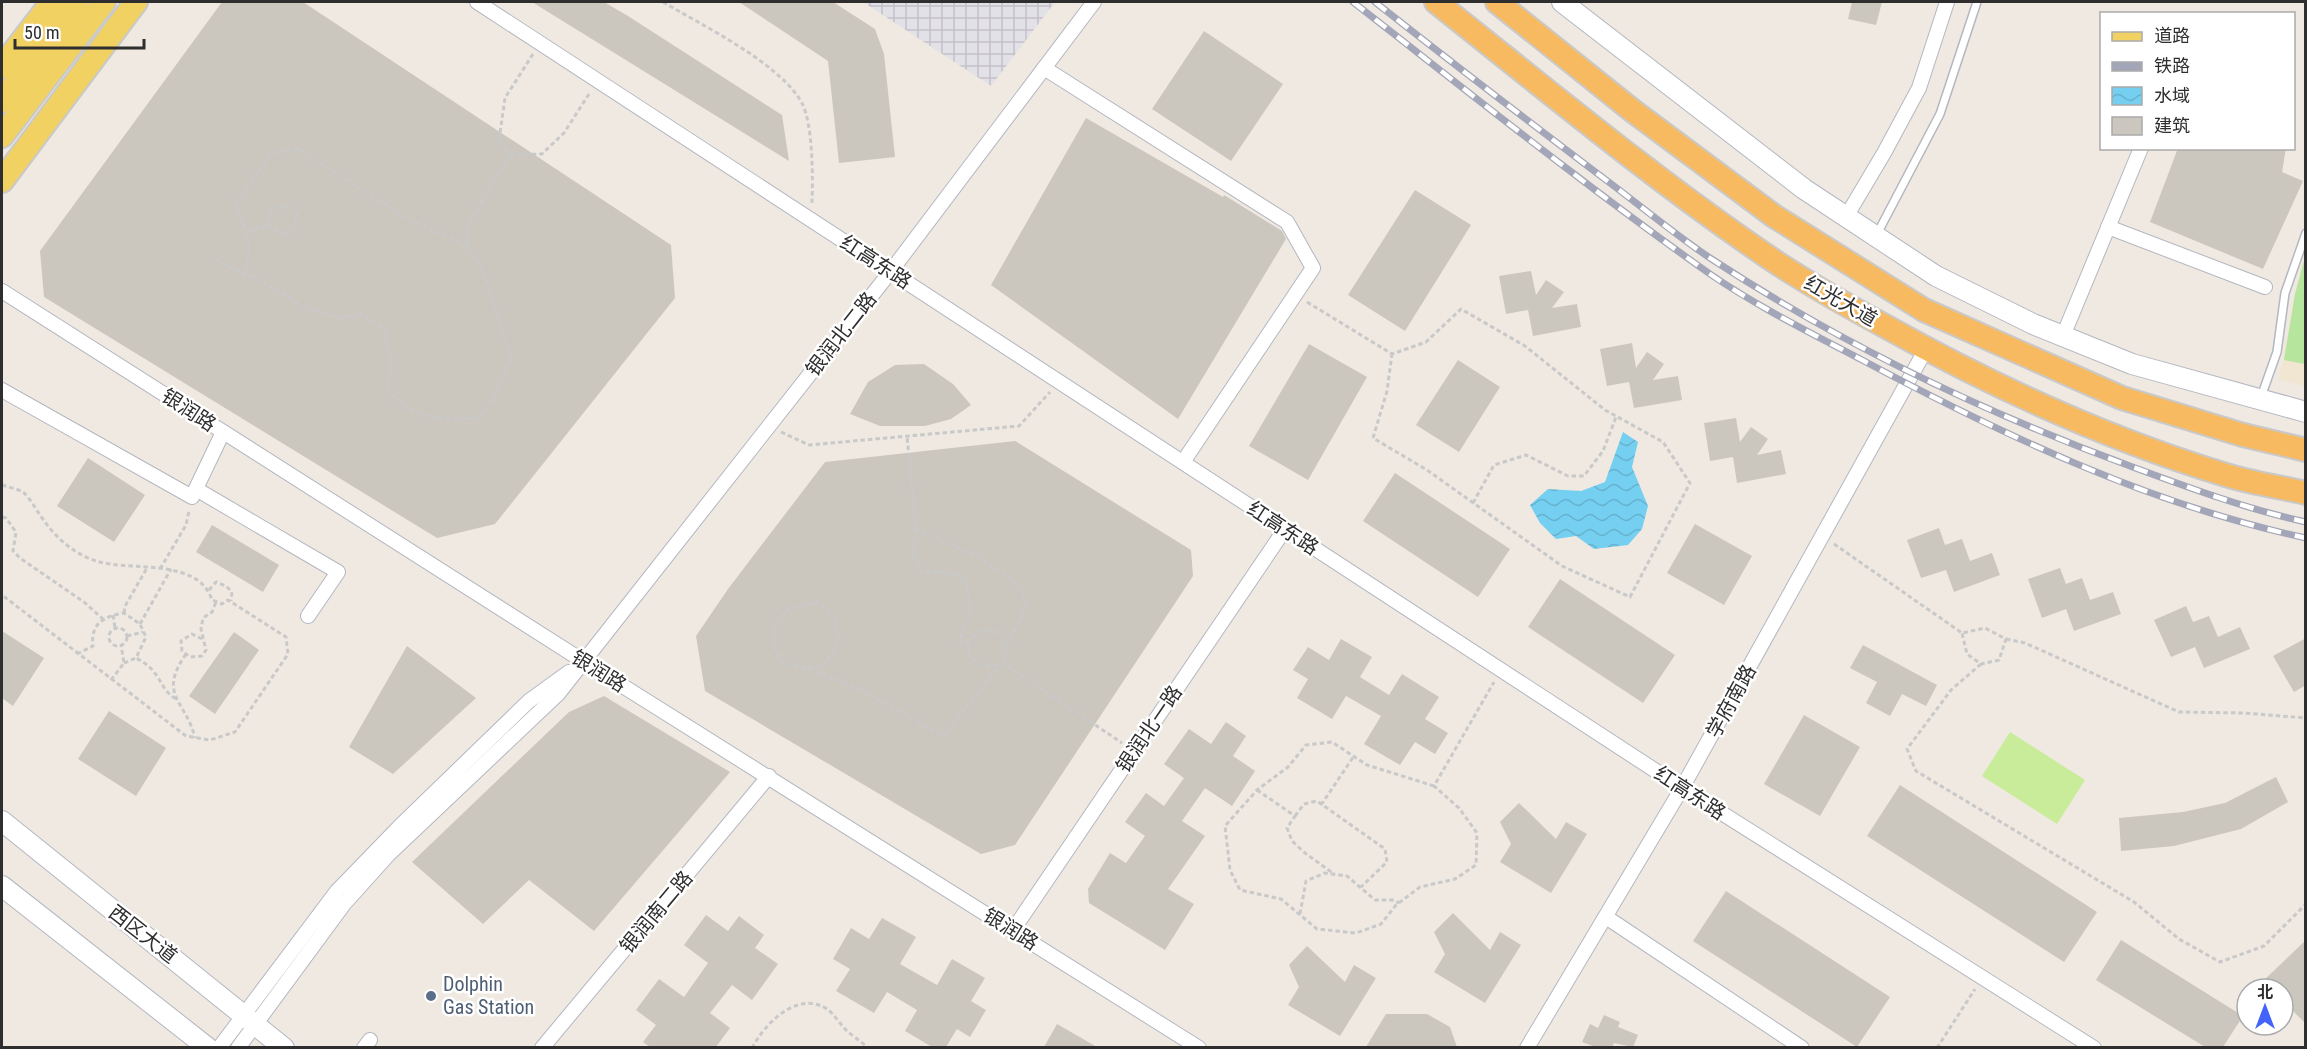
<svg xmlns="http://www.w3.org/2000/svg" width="2307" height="1049" font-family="'Roboto Condensed','Noto Sans SC',sans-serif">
	<defs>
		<pattern id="industrial-grid" width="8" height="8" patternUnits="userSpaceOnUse" patternTransform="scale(1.5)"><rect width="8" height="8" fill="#e3e1e8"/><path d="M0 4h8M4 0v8" fill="none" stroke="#c3c1c7"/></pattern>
		<pattern id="water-waves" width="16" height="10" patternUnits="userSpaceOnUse" patternTransform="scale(1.5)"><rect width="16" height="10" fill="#75cff0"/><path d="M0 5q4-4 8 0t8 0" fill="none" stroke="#66b2ce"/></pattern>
	</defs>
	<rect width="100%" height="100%" fill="#efe9e1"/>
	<!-- industrial -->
	<path fill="url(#industrial-grid)" d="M863,2H1055L991,86Z"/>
	<!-- education -->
	<path fill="#f0e6d1" d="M2305,257V386L2279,380L2295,294Z"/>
	<!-- grass -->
	<path fill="#b6e59e" d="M2305,257V364L2284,360L2295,294Z"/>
	<!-- pitch -->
	<path fill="#c9ec9a" d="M2010,732L2085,780L2057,824L1982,776Z"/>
	<!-- water -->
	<path fill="url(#water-waves)" d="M1623,432L1638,442L1632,467L1648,506L1642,529L1628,545L1594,549L1576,536L1556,539L1540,523L1530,505L1548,489L1581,491L1605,482Z"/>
	<!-- building -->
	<g fill="#cbc7bf">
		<path d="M222,2H303L671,245L675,298L495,524L437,538L44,297L40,251Z"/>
		<path d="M532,2H604L628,16L782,115L789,161Z"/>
		<path d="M739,2H833L875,29L884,54L895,157L839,163L828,61Z"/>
		<path d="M1852,2H1882L1876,25L1848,19Z"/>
		<path d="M1204,31L1283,84L1231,161L1152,109Z"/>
		<path d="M1086,118L1223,197L1224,195L1282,231L1286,239L1178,419L991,285Z"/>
		<path d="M2178,148H2286L2282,172L2303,181L2263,269L2150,222Z"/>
		<path d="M1415,190L1471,225L1405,331L1348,295Z"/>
		<path d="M1531,271L1536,295L1546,280L1564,292L1552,308L1577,304L1581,327L1533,336L1528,310L1506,314L1499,276Z"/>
		<path d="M1632,343L1636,368L1647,352L1664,364L1653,380L1678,376L1682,400L1634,408L1629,382L1607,386L1600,349Z"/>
		<path d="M1309,344L1367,377L1308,480L1249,446Z"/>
		<path d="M1458,360L1500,387L1459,452L1416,425Z"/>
		<path d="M924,364L953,384L971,405L951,419L925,426H880L850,414L868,382L895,365Z"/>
		<path d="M1736,418L1740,442L1751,427L1768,439L1757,455L1781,450L1786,474L1737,483L1733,457L1710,461L1704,423Z"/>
		<path d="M1015,441L1191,550L1193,576L1015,845L981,854L705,691L696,636L728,589L825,462Z"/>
		<path d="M88,458L145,495L114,542L57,506Z"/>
		<path d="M1395,473L1510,549L1478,597L1363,521Z"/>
		<path d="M1695,524L1752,556L1724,605L1667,573Z"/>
		<path d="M212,525L279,565L263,592L196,552Z"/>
		<path d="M1939,528L1945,545L1962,539L1970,561L1992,553L2000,575L1954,592L1946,570L1921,578L1907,540Z"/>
		<path d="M2060,568L2066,584L2082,578L2090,600L2113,592L2121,614L2074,631L2066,609L2042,618L2028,579Z"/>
		<path d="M1560,579L1675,655L1643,703L1528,627Z"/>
		<path d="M2186,606L2193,622L2209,616L2218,637L2240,627L2250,649L2204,668L2195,647L2171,657L2154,620Z"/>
		<path d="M2,631L44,658L13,706L2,698Z"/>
		<path d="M234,632L259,650L215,714L189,696Z"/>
		<path d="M2306,638V685L2294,692L2273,656Z"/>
		<path d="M1341,639L1372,657L1360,677L1389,695L1402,674L1439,697L1425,719L1448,733L1435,754L1415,742L1400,765L1364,744L1381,716L1346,696L1332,719L1297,698L1308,679L1293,670L1308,647L1329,660Z"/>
		<path d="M1863,645L1937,685L1926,706L1902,694L1890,716L1866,703L1877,682L1850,668Z"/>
		<path d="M407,646L476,698L393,774L349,747Z"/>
		<path d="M604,696L730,772L594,931L529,880L483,924L412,862L569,712Z"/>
		<path d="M109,711L166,748L136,796L78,759Z"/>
		<path d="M1804,715L1860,747L1820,816L1764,784Z"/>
		<path d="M1226,722L1246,736L1233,756L1255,771L1232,806L1205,788L1182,821L1205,836L1168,889L1194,904L1165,950L1089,903L1088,889L1110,853L1126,863L1145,836L1125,822L1146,793L1164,806L1184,778L1164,764L1189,729L1211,744Z"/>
		<path d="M2276,777L2288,802L2241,829L2174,846L2121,851L2119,818L2183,812L2225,803Z"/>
		<path d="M1900,785L2097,912L2064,962L1867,836Z"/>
		<path d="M1519,803L1556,839L1566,822L1587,834L1551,893L1500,862L1511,844L1500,822Z"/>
		<path d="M1726,891L1890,997L1857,1047L1693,941Z"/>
		<path d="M1453,913L1490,950L1500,932L1521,945L1485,1003L1434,972L1445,954L1434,932Z"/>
		<path d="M706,915L728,931L739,916L764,935L755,948L778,964L752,1000L732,985L710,1013L730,1028L716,1047H650L643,1042L656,1025L636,1010L659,979L684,997L708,963L684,945Z"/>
		<path d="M882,918L916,937L900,964L937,985L952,959L985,978L971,1001L986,1010L970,1037L957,1029L946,1047H932L905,1031L917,1010L887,992L874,1013L836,991L850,969L833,959L851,928L869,939Z"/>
		<path d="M2121,940L2243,1016L2223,1047H2205L2096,980Z"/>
		<path d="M2306,940V1024L2283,1001V989H2271L2263,981Z"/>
		<path d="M1307,946L1345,982L1354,965L1376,978L1340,1036L1288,1005L1299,987L1289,965Z"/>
		<path d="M1386,1014H1427L1450,1027L1457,1047H1366Z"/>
		<path d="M1604,1015L1620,1022L1618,1027L1638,1035L1633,1047L1614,1043L1612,1047H1595L1582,1042L1590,1024L1598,1028Z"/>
		<path d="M1057,1024L1097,1047H1044Z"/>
	</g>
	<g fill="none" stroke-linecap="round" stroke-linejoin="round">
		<defs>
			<g id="service">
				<path d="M1877,234L1940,114L1977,2"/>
				<path d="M2261,397L2277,352L2285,293L2306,233"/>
			</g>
			<g id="minor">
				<path d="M477,2L1682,788L2094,1048"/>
				<path d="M1044,68L1287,222L1313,268L1183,462"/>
				<path d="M1846,217L1884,153L1919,88L1947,2"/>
				<path d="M2108,227L2265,287"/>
				<path d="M2,291L583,661L1199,1048"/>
				<path d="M2063,336L2141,148"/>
				<path d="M2,390L192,497L223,432"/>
				<path d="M196,489L338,572L308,616"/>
				<path d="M1606,917L1802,1048"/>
				<path d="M1013,930L1285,529"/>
				<path d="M219,1048L337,891L399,827L529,701L569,672"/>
				<path d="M238,1048L344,904L388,855L558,694L891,271L1094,2"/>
				<path d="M364,1048L370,1040"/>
				<path d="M542,1048L769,776"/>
				<path d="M1527,1048L1682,788L1926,349"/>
			</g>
			<g id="secondary">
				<path d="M1562,2L1804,189L1936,276L2033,324L2132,364L2306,412"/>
				<path d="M2,821L284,1048"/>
				<path d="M2,886L208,1048"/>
			</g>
			<g id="primary">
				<path d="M2,67L52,2"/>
				<path d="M2,101L77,2"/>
				<path d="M2,136L104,2"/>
				<path d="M2,181L136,2"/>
			</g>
			<g id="trunk">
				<path d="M1436,2C1547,90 1656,181 1774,261C1809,284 1846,305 1883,325C1992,386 2107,439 2226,475C2252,483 2279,487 2306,493"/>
				<path d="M1497,2L1633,111L1774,216L1924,310L2122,398L2243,435L2306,450"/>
			</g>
		</defs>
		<!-- service casing -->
		<use href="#service" stroke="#b4b7c1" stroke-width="10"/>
		<!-- minor casing -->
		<use href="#minor" stroke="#b4b7c1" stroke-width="16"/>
		<!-- secondary casing -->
		<use href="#secondary" stroke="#b4b7c1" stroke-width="22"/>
		<!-- primary casing -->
		<use href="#primary" stroke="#c9c9c9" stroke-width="26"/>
		<!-- trunk casing -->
		<use href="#trunk" stroke="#c9c9c9" stroke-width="26"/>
		<!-- path -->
		<g stroke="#c9c9c9" stroke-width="3" stroke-dasharray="4.5 3" stroke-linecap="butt">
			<path d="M663,2C703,26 780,63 802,103C813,124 813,179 812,203"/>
			<path d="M533,54L505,98L499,140L510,155L542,154L564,133L589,94"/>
			<path d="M247,231L268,226L271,209L290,205L297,214L294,229L284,236L268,226"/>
			<path d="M215,260L263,282L303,306L337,318L362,314L385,329L390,358L389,390C414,420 442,421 480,418L494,397L511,359L485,275L467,246L468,224L510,155"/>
			<path d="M245,273C253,244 247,232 235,205L270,154L283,149H299L404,217L467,246"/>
			<path d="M1307,302L1392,354L1426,342L1461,309L1525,346L1605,410L1663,442L1690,483L1630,597L1562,566L1427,470L1373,438L1387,391L1392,354"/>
			<path d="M781,432L809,445L1019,426L1050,392"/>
			<path d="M2,485C8,487 18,489 23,492C30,498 35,508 40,515C54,536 72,553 96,561C131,572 198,557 212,600L222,604L228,600L286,637L288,654L235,732L210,740L186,736L2,595"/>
			<path d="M1473,503L1494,465L1526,455L1568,476H1584L1603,451L1616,417"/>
			<path d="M2,517L6,518L16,532L13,551L20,558L84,602L103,619"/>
			<path d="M916,529L912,558L919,561L920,571L956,574L967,585L971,613L959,642L968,643"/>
			<path d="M1834,544L1962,633L1985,628L2006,639L1999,660L1981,664L1967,654L1962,633"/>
			<path d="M160,569L186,525L189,511"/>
			<path d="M209,590L216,582L226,586L232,592L231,601"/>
			<path d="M124,613L125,606L147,568"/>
			<path d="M113,615L115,628"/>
			<path d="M140,624L171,569"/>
			<circle cx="118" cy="637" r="9"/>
			<path d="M127,636L143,632"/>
			<path d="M202,639L192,634L181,641L182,651L190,657L202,656L206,650L201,629L203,618L212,612L216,602"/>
			<path d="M2006,639L2025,643L2179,712L2244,713L2306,718"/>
			<path d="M77,654L93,646C90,623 105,616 124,613L140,624L146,637L136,658C163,672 157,687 176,699"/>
			<path d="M186,654C157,696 186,700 195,738"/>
			<path d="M1002,662L1122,743"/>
			<path d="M124,663L136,658"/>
			<path d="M1981,664L1951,690L1907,749L1916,771L2134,902L2179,939L2220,962L2264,946L2306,904"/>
			<path d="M998,665L984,666L969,656L968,640L982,630L999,632L1006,647"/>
			<path d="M808,668L824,665L838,644L836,618L817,602L788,609L774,627L773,646L783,663C841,674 893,709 944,736L1002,662C1007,639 1022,623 1026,600L1011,578L976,556L916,529L907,436"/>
			<path d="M111,680L124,663L121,645"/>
			<path d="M1434,786L1367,765L1332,742L1306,745L1288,767L1257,790L1225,826L1230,870L1240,890L1281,899L1317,929L1356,933L1381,924L1396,905L1420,887L1455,879L1476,865L1477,833L1459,808L1434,786L1494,682"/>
			<path d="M1257,790L1295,816L1287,828L1292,841L1305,853L1334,874"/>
			<path d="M1321,805L1354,756"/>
			<path d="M1295,816L1304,804L1317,801L1385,849L1387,862L1361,887"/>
			<path d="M1300,914L1306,881L1325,873L1347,876L1375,900H1394L1399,903"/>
			<path d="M752,1048C765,1023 798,990 827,1009C834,1014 840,1024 846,1030C853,1036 861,1042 869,1048"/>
			<path d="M1937,1048L1975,989"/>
		</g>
		<!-- service -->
		<use href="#service" stroke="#fff" stroke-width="7"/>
		<!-- minor -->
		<use href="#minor" stroke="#fff" stroke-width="14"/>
		<!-- secondary -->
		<use href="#secondary" stroke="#fff" stroke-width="20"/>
		<!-- primary -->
		<use href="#primary" stroke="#f2d163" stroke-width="22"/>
		<!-- trunk -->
		<use href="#trunk" stroke="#f8ba60" stroke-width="22"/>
		<defs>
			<g id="rail">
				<path d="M1353,2C1471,94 1588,188 1710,274C1758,307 1813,334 1864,361C2003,435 2151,505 2306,538"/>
				<path d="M1375,2C1451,62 1528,121 1606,180C1641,206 1674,234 1710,258C1841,344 1983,412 2130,466C2187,487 2246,509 2306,522"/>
			</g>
		</defs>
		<!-- rail casing -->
		<use href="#rail" stroke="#a3a6b8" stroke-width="7"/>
		<!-- rail -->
		<use href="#rail" stroke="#fff" stroke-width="4.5" stroke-dasharray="14" stroke-linecap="butt"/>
	</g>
	<!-- markers -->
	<circle fill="#5c6f8a" stroke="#fff" stroke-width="2" cx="431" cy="996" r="6"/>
	<g text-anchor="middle" stroke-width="5" stroke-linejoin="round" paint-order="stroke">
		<!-- street labels -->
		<g font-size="20" fill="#2e2e2e" stroke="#fff">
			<text transform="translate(876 262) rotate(33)" y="7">红高东路</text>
			<text transform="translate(1841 301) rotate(30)" y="7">红光大道</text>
			<text transform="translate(841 334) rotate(-52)" y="7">银润北二路</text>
			<text transform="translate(189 410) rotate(33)" y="7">银润路</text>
			<text transform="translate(1283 528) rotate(33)" y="7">红高东路</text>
			<text transform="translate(599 671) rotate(32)" y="7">银润路</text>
			<text transform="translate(1731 701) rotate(-61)" y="7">学府南路</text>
			<text transform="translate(1149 729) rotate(-56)" y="7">银润北一路</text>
			<text transform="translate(1690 793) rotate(33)" y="7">红高东路</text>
			<text transform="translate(656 912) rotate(-50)" y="7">银润南二路</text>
			<text transform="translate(1011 929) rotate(32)" y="7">银润路</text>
			<text transform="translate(143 934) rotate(38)" y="7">西区大道</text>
		</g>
		<!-- service labels -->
		<g font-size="20" fill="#4e5e75" stroke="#fff" text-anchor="start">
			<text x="443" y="991">Dolphin<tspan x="443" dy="23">Gas Station</tspan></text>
		</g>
	</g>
	<!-- border -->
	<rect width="2307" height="1049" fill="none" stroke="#2e2e2e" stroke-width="6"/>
	<!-- legend -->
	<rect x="2100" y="12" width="195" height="138" fill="#ffffff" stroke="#ababab" stroke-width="1.5"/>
	<rect x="2112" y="32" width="30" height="9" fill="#f2d163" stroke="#ababab" stroke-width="1.5"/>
	<text x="2154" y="42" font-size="18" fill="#2e2e2e">道路</text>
	<rect x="2112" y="62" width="30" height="9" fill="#a3a6b8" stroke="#ababab" stroke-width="1.5"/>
	<text x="2154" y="72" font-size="18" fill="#2e2e2e">铁路</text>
	<rect x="2112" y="87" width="30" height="18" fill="url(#water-waves)" stroke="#ababab" stroke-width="1.5"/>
	<text x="2154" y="102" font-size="18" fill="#2e2e2e">水域</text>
	<rect x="2112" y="117" width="30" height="18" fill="#cbc7bf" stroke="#ababab" stroke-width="1.5"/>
	<text x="2154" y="132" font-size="18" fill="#2e2e2e">建筑</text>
	<!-- north arrow -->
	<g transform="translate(2265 1007)"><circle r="28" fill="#ffffff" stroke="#ababab" stroke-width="1.5"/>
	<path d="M0-4.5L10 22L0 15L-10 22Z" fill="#4264fb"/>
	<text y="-9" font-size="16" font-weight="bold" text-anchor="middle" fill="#2e2e2e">北</text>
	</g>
	<!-- scale -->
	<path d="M15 39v9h129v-9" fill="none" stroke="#2e2e2e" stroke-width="3"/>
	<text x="24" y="39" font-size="18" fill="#2e2e2e" stroke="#ffffff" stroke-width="4.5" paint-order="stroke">50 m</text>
</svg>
